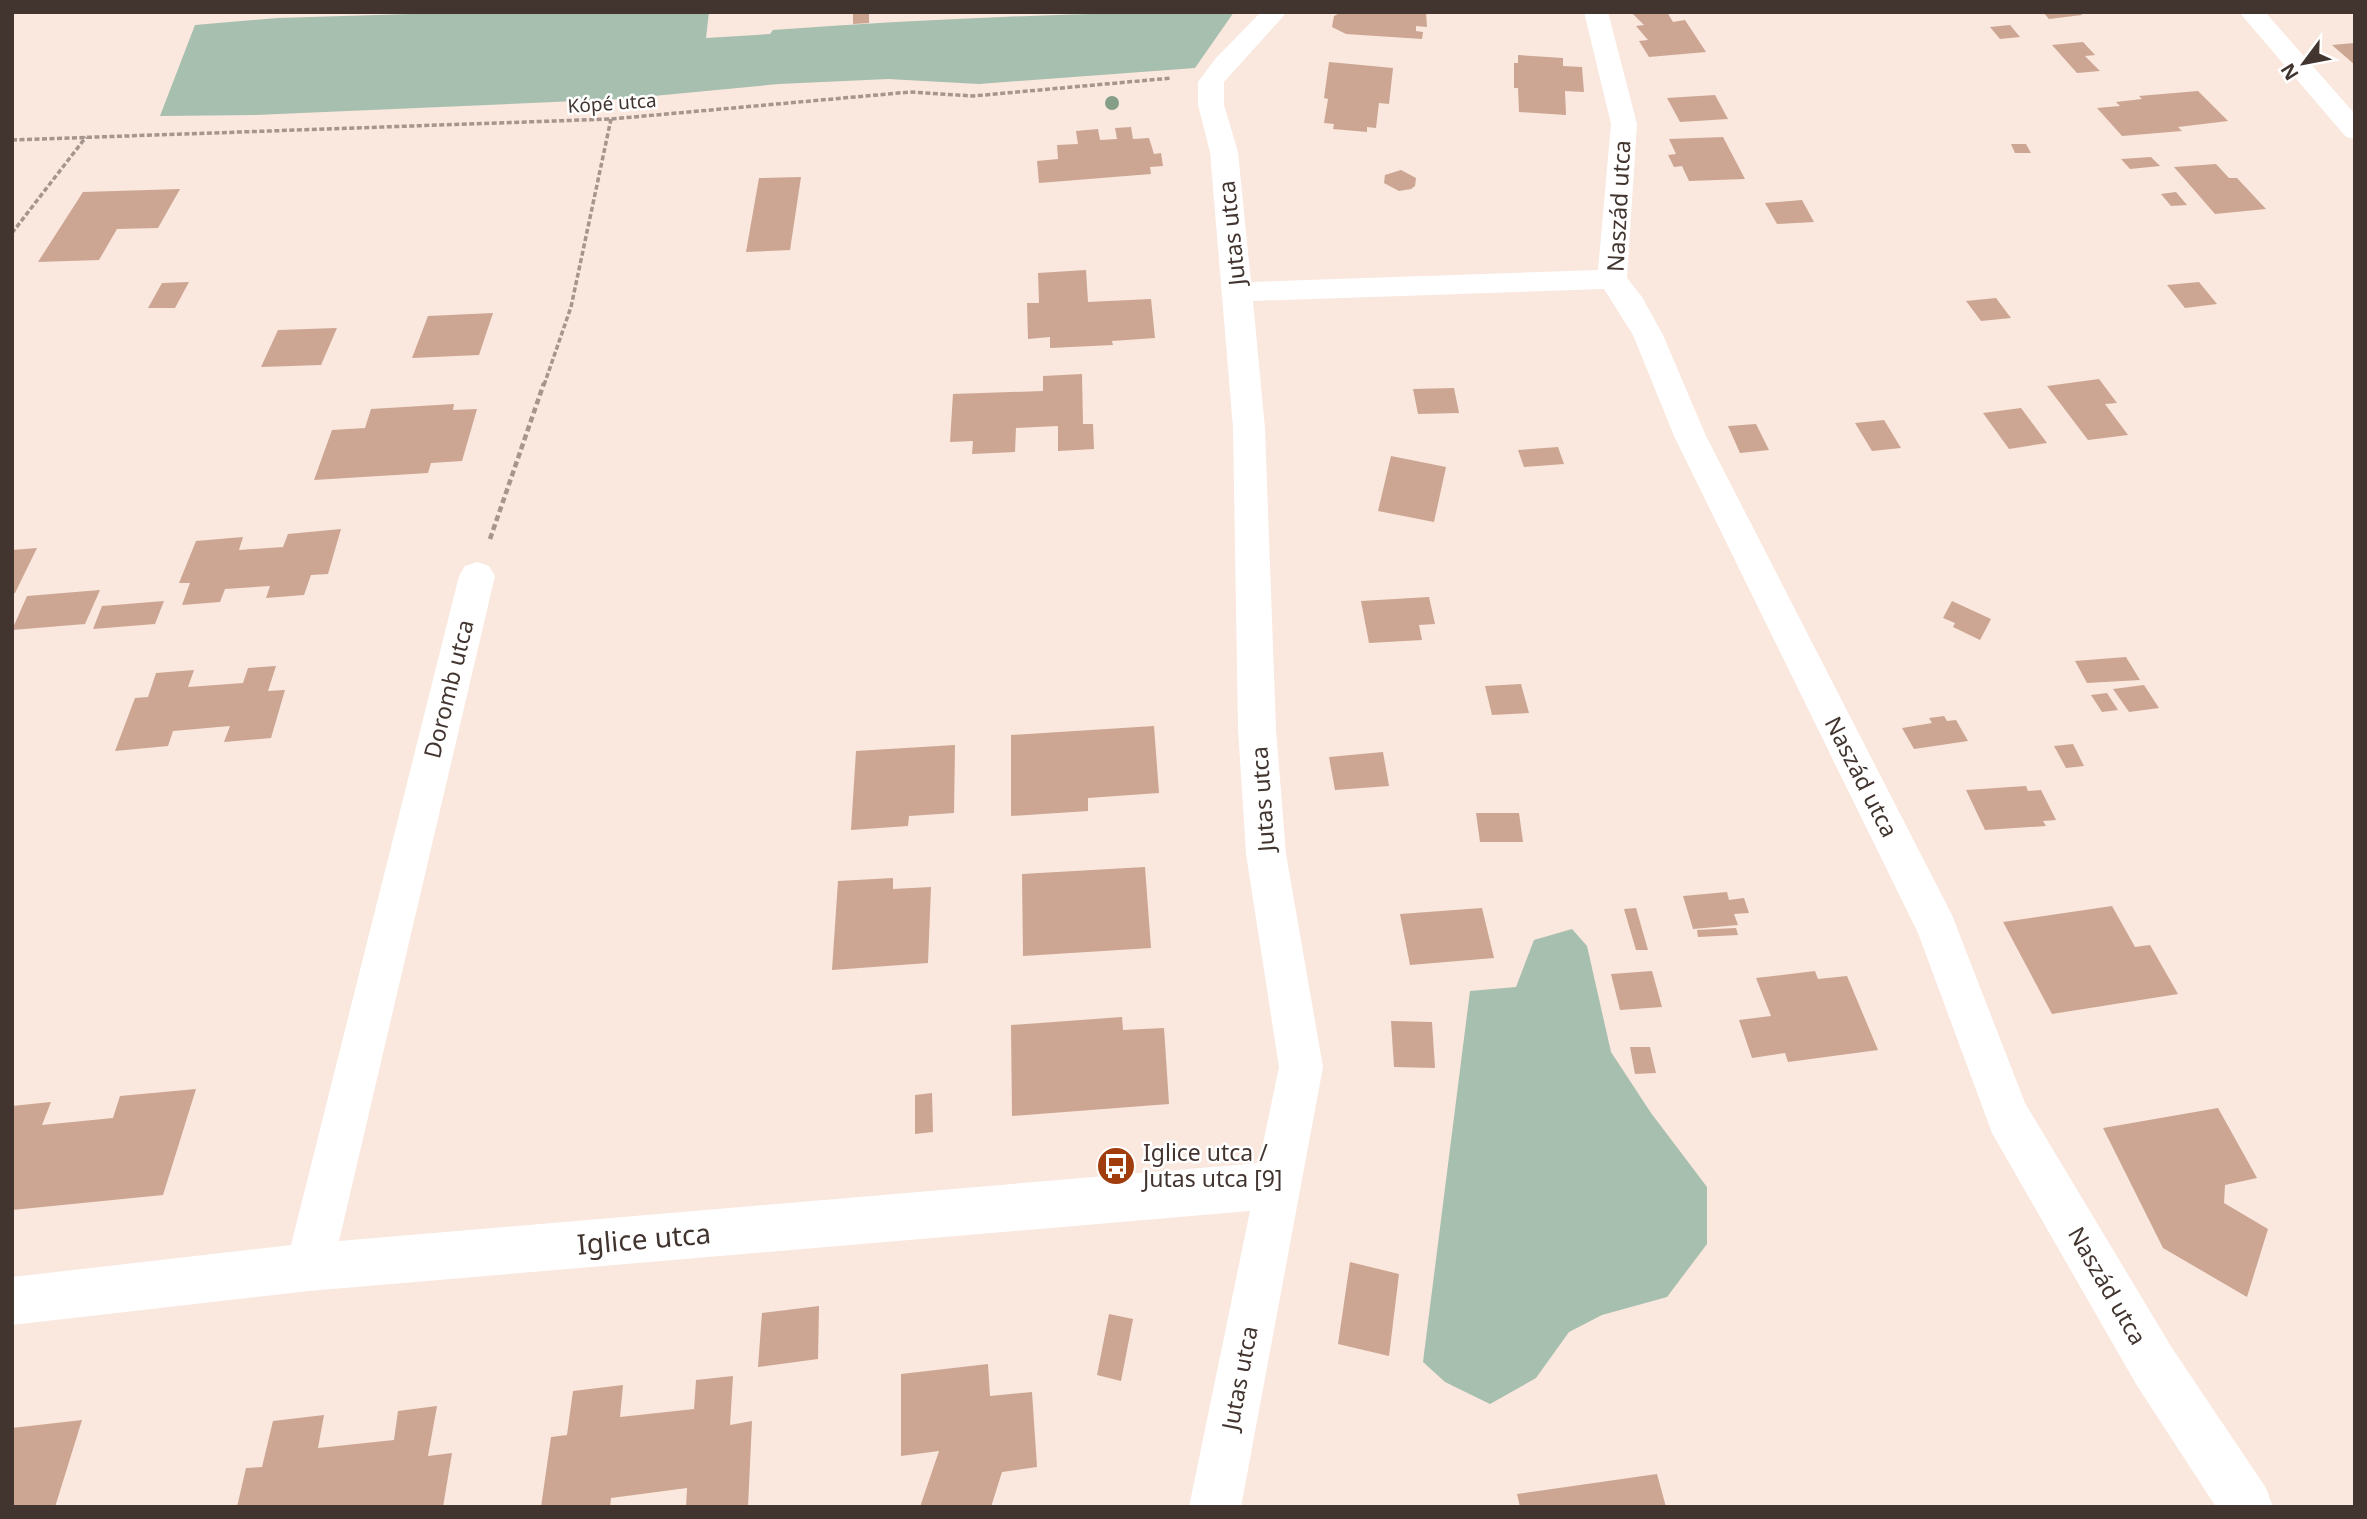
<svg xmlns="http://www.w3.org/2000/svg" width="2367" height="1519" font-family="'Noto Sans',sans-serif">
	<rect width="100%" height="100%" fill="#fae7dd"/>
	<!-- green -->
	<g fill="#a6bfaf">
		<path d="M476,12H709L706,38L770,34L773,30C928,19 1080,12 1234,12L1195,68L979,84L888,79L779,84L622,99L255,115L160,116L195,25L278,18Z"/>
		<path d="M1572,929L1587,946L1611,1052L1651,1113L1707,1187V1244L1667,1297L1602,1315L1569,1332L1536,1378L1490,1404L1445,1382L1423,1362L1470,991L1516,987L1534,940Z"/>
	</g>
	<!-- building -->
	<g fill="#cca693">
		<path d="M853,12H869V23L853,24Z"/>
		<path d="M1342,12H1426L1427,27L1416,26V31L1423,32L1422,39L1346,34L1332,27L1334,16Z"/>
		<path d="M1631,12H1667L1673,22L1685,20L1706,52L1649,57L1639,41L1648,40L1636,26L1644,25Z"/>
		<path d="M2043,12H2079L2082,15L2049,19Z"/>
		<path d="M2010,25L2020,37L2000,39L1990,27Z"/>
		<path d="M2083,42L2095,55L2085,56L2100,71L2077,73L2052,45Z"/>
		<path d="M2355,43V65L2332,45Z"/>
		<path d="M1518,55L1563,58V66L1582,67L1584,92L1565,91L1566,115L1519,112L1518,88H1514V63H1518Z"/>
		<path d="M1329,62L1393,68L1389,104L1379,103L1376,128L1367,127V132L1333,129L1334,124L1324,123L1328,99L1324,98Z"/>
		<path d="M2198,91L2228,121L2178,127L2182,131L2122,136L2097,108L2120,106L2116,102L2142,99L2139,96Z"/>
		<path d="M1715,95L1728,119L1680,122L1667,98Z"/>
		<path d="M1131,127L1133,139L1149,138L1154,154L1161,153L1163,166L1150,167L1151,174L1039,183L1037,161L1058,159L1057,145L1078,144L1076,131L1098,129L1100,140L1117,139L1115,128Z"/>
		<path d="M1723,137L1745,179L1689,181L1682,166L1674,167L1668,155L1676,154L1669,139Z"/>
		<path d="M2011,144H2026L2031,153H2015Z"/>
		<path d="M2151,157L2160,166L2130,169L2121,159Z"/>
		<path d="M2216,164L2229,178H2237L2266,209L2215,214L2174,167Z"/>
		<path d="M1401,170L1416,178L1415,186L1411,189L1399,191L1384,183L1385,175Z"/>
		<path d="M801,177L790,250L746,252L759,178Z"/>
		<path d="M180,189L158,228L117,229L99,260L38,262L83,192Z"/>
		<path d="M2176,192L2187,205L2171,206L2161,194Z"/>
		<path d="M1802,200L1814,222L1777,224L1765,203Z"/>
		<path d="M1086,270L1088,302L1151,299L1155,338L1112,341L1113,345L1050,348V337L1028,339L1027,303H1039L1038,273Z"/>
		<path d="M189,282L175,308H148L162,283Z"/>
		<path d="M2199,282L2217,304L2185,308L2167,285Z"/>
		<path d="M1996,298L2011,318L1981,321L1966,301Z"/>
		<path d="M493,313L479,355L412,358L428,316Z"/>
		<path d="M337,328L321,365L261,367L278,330Z"/>
		<path d="M1082,374L1083,424H1093L1094,449L1058,451V426L1016,428L1015,452L972,454L973,441L950,442L953,394L1043,391V376Z"/>
		<path d="M2099,379L2117,403L2105,404L2128,435L2088,440L2047,386Z"/>
		<path d="M1454,388L1459,413L1418,414L1413,389Z"/>
		<path d="M454,404L453,410L477,409L462,461L431,463L428,473L314,480L332,430L365,428L371,409Z"/>
		<path d="M2021,408L2047,443L2009,449L1983,413Z"/>
		<path d="M1884,420L1901,448L1872,451L1855,423Z"/>
		<path d="M1756,424L1769,450L1740,453L1728,426Z"/>
		<path d="M1558,447L1564,464L1524,467L1518,450Z"/>
		<path d="M1391,456L1446,467L1434,522L1378,511Z"/>
		<path d="M341,529L328,574L311,575L304,595L266,598L270,586L225,589L220,602L182,605L190,583H179L196,541L243,537L239,550L283,547L288,534Z"/>
		<path d="M37,548L15,593L12,594V550Z"/>
		<path d="M100,590L85,624L12,630L27,596Z"/>
		<path d="M1429,597L1435,624L1419,625L1422,640L1369,643L1361,601Z"/>
		<path d="M164,601L155,624L93,629L102,606Z"/>
		<path d="M1952,601L1991,619L1980,640L1953,627L1955,623L1943,618Z"/>
		<path d="M2126,657L2140,680L2087,683L2075,661Z"/>
		<path d="M276,666L268,691L285,690L271,738L224,742L230,726L173,731L168,746L115,751L135,698L148,697L156,673L194,670L188,687L243,683L248,668Z"/>
		<path d="M1521,684L1529,713L1492,715L1485,686Z"/>
		<path d="M2144,685L2159,708L2129,712L2113,689Z"/>
		<path d="M2107,693L2118,710L2102,712L2091,695Z"/>
		<path d="M1944,716L1947,721L1956,720L1968,741L1914,749L1902,728L1932,723L1929,718Z"/>
		<path d="M1154,726L1159,793L1088,798V811L1011,816V735Z"/>
		<path d="M2073,744L2084,766L2066,768L2054,746Z"/>
		<path d="M955,745L954,813L909,816L908,826L851,830L856,751Z"/>
		<path d="M1383,752L1389,786L1335,790L1329,757Z"/>
		<path d="M2026,786L2028,791L2041,790L2056,820L2043,821L2046,826L1985,830L1966,790Z"/>
		<path d="M1476,813H1519L1523,842H1480Z"/>
		<path d="M1145,867L1151,948L1023,956L1022,874Z"/>
		<path d="M893,878V889L931,887L928,963L832,970L838,881Z"/>
		<path d="M1727,892L1729,900L1744,898L1749,913L1734,914L1738,925L1693,929L1683,896Z"/>
		<path d="M2112,906L2135,947L2150,945L2178,994L2052,1014L2003,922Z"/>
		<path d="M1482,908L1494,958L1410,965L1400,914Z"/>
		<path d="M1636,908L1648,950H1636L1624,909Z"/>
		<path d="M1736,928L1738,935L1698,937L1697,930Z"/>
		<path d="M1652,971L1662,1007L1620,1010L1611,974Z"/>
		<path d="M1815,971L1818,979L1847,976L1878,1050L1788,1062L1785,1053L1752,1058L1739,1020L1771,1016L1756,978Z"/>
		<path d="M1122,1017L1123,1030L1164,1028L1169,1104L1012,1116L1011,1025Z"/>
		<path d="M1391,1021L1432,1022L1435,1068L1394,1067Z"/>
		<path d="M1630,1047H1650L1656,1073L1635,1074Z"/>
		<path d="M196,1089L163,1195L12,1210V1106L51,1102L42,1125L113,1118L120,1096Z"/>
		<path d="M932,1093L933,1132L915,1134V1095Z"/>
		<path d="M2218,1108L2257,1178L2225,1185L2224,1203L2268,1229L2247,1297L2163,1248L2103,1128Z"/>
		<path d="M1350,1262L1399,1274L1389,1356L1338,1344Z"/>
		<path d="M819,1306L818,1359L758,1367L762,1313Z"/>
		<path d="M1109,1314L1133,1319L1121,1381L1097,1375Z"/>
		<path d="M988,1364L990,1396L1032,1392L1037,1467L1002,1472L991,1507H920L939,1451L901,1456V1374Z"/>
		<path d="M733,1376L730,1425L752,1421L748,1507H686L687,1488L611,1498L610,1507H541L551,1437L567,1435L573,1391L623,1385L620,1417L694,1409L696,1380Z"/>
		<path d="M437,1406L428,1456L452,1453L443,1507H237L246,1468L262,1467L273,1421L324,1415L318,1448L394,1440L398,1411Z"/>
		<path d="M82,1420L55,1507H12V1428Z"/>
		<path d="M1657,1474L1666,1507H1520L1517,1494Z"/>
	</g>
	<g fill="none" stroke-linecap="round" stroke-linejoin="round">
		<!-- path-far1 -->
		<g stroke="#a5958d" stroke-width="3.5" stroke-dasharray="5 2.5" stroke-linecap="butt">
			<path d="M12,140L611,119L910,92L973,96L1172,78"/>
			<path d="M12,233L86,137"/>
			<path d="M544,385L571,307L611,119"/>
		</g>
		<!-- path -->
		<path stroke="#a5958d" stroke-width="4.5" stroke-dasharray="6 3.5" stroke-linecap="butt" d="M490,539L544,383"/>
		<!-- minor -->
		<g fill="#fff" fill-rule="evenodd">
			<path d="M1261,12H1287L1224,82V105L1238,152L1251,282L1598,270L1611,124L1584,12H1608L1637,124L1627,278L1642,297L1663,335L1706,436L1952,915L2025,1103L2172,1348L2266,1488L2273,1507H2216L2136,1384L1992,1133L1918,933L1674,436L1633,335L1604,289L1253,301L1265,428L1276,729L1286,854L1323,1067L1241,1507H1189L1250,1211L309,1291L12,1325V1277L291,1245L459,576L465,566L477,562L489,566L495,576L339,1241L1259,1163L1279,1067L1246,854L1238,729L1233,428L1210,152L1198,105V82L1216,58Z"/>
			<path d="M2239,12H2265L2355,114V139L2346,137Z"/>
		</g>
	</g>
	<!-- trees -->
	<circle fill="#859e88" cx="1112" cy="103" r="7"/>
	<!-- icons -->
	<defs>
		<symbol id="bus-disc" viewBox="-11 -11 22 22"><circle r="9.5" fill="#a13d0d" stroke="#fff"/><path d="M-5-6H5V4H4V6H2V4H-2V6H-4V4H-5ZM-3.5-4V0h7V-4ZM-3.5 1.2v1.5H-2V1.2ZM2 1.2v1.5H3.5V1.2Z" fill="#fff"/></symbol>
	</defs>
	<g fill-rule="evenodd">
		<use href="#bus-disc" x="1094" y="1144" width="44" height="44"/>
	</g>
	<g text-anchor="middle" stroke-width="5" stroke-linejoin="round" paint-order="stroke">
		<!-- far-street labels -->
		<g font-size="19" fill="#42352f" stroke="#fff">
			<text transform="translate(612 103) rotate(-4)" y="7">Kópé utca</text>
		</g>
		<!-- street labels -->
		<g font-size="23" fill="#42352f" stroke="#fff">
			<text transform="translate(1619 206) rotate(-87)" y="8">Naszád utca</text>
			<text transform="translate(1232 233) rotate(-96)" y="8">Jutas utca</text>
			<text transform="translate(449 689) rotate(-76)" y="8">Doromb utca</text>
			<text transform="translate(1861 777) rotate(63)" y="8">Naszád utca</text>
			<text transform="translate(1263 799) rotate(-94)" y="8">Jutas utca</text>
			<text transform="translate(2107 1286) rotate(60)" y="8">Naszád utca</text>
			<text transform="translate(1240 1378) rotate(-79)" y="8">Jutas utca</text>
		</g>
		<!-- poi labels -->
		<g font-size="23" fill="#42352f" stroke="#fff" text-anchor="start">
			<text x="1143" y="1161">Iglice utca /<tspan x="1143" dy="26">Jutas utca [9]</tspan></text>
		</g>
		<!-- near-street labels -->
		<g font-size="28" fill="#42352f" stroke="#fff">
			<text transform="translate(644 1239) rotate(-5)" y="10">Iglice utca</text>
		</g>
	</g>
	<!-- border -->
	<rect width="2367" height="1519" fill="none" stroke="#42352f" stroke-width="28"/>
	<!-- north arrow -->
	<g transform="translate(2304 63) rotate(238)" stroke="#ffffff" stroke-width="5" paint-order="stroke">
	<path d="M0-5L12 26L0 18L-12 26Z" fill="#42352f"/>
	<text y="-10" font-size="19" font-weight="bold" text-anchor="middle" fill="#42352f">N</text>
	</g>
</svg>
